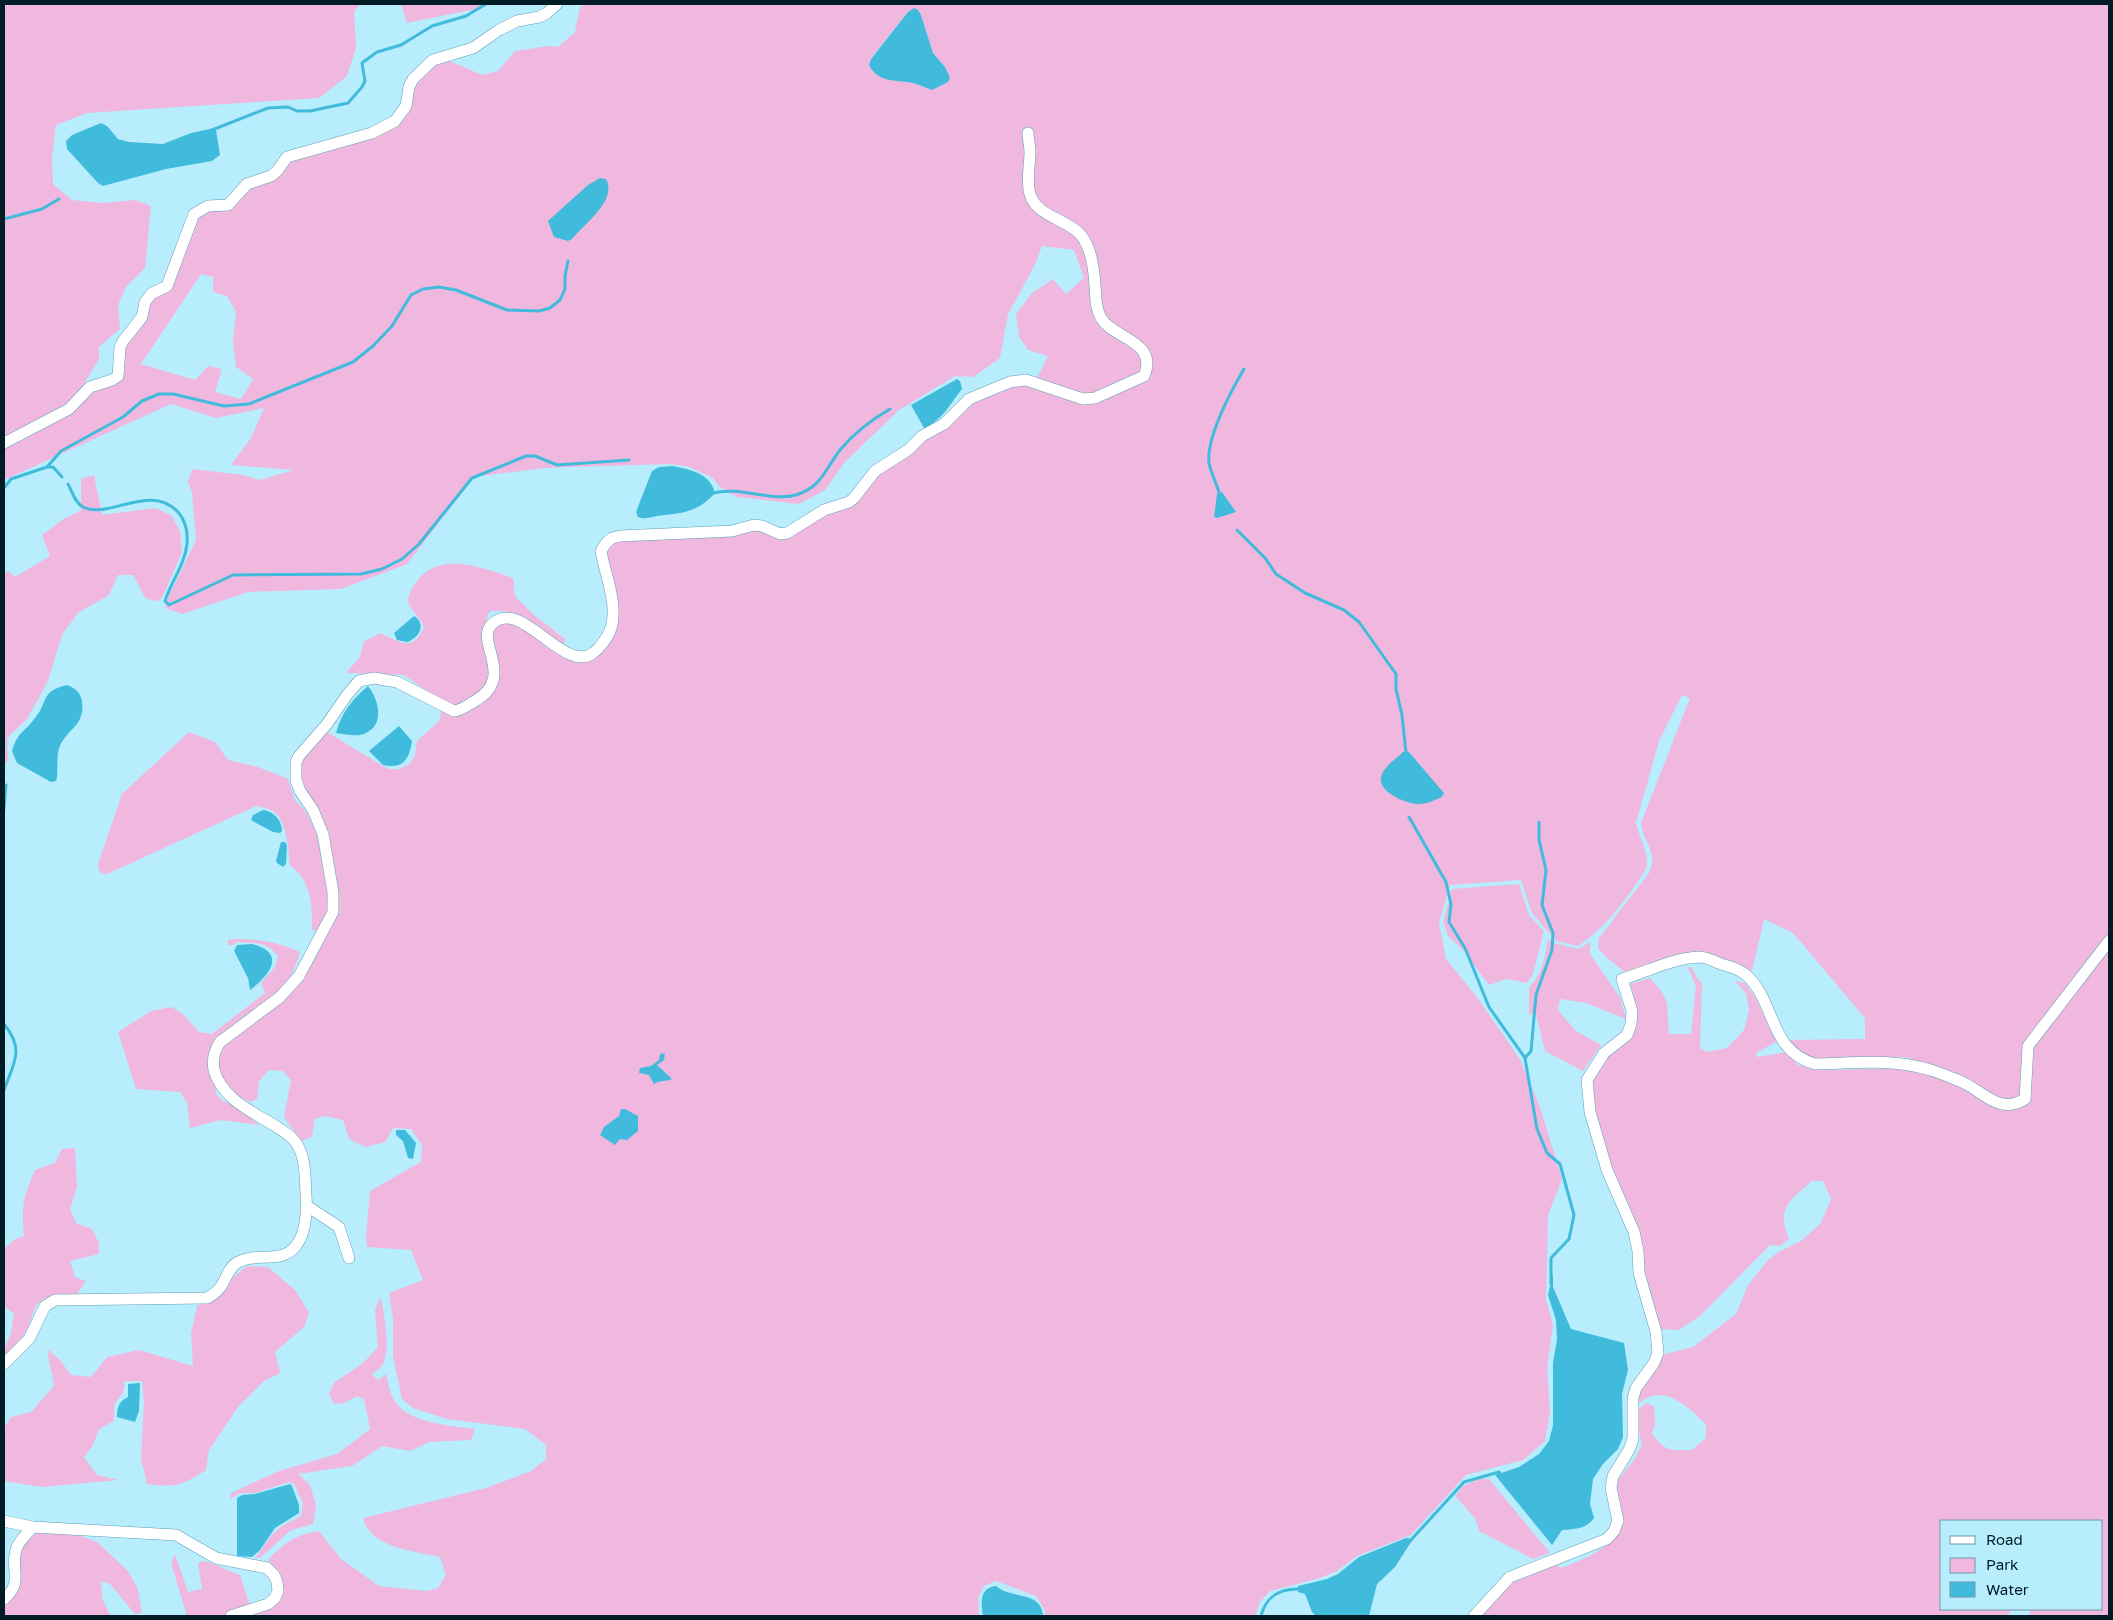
<svg xmlns="http://www.w3.org/2000/svg" width="2113" height="1620" font-family="'Golos Text',sans-serif">
	<rect width="100%" height="100%" fill="#b8edfe"/>
	<!-- green -->
	<g fill="#f1b8df" fill-rule="evenodd">
		<path d="M4,4H360L354,12L356,48L347,76L319,98L87,113L56,125L52,157L53,184L72,200L103,203L135,200L151,206L145,268L126,287L118,305L120,329L99,347V359L78,394L113,382L123,349L147,304L165,290L194,219L247,188L292,158L402,119C411,88 413,73 445,59L482,75L498,71L515,51L548,46L558,47L575,32L580,7L585,4H2109V940L2024,1048L2021,1095L2016,1099L2003,1100L1965,1078L1905,1057L1813,1059L1797,1051L1787,1040L1865,1039V1018L1793,933L1764,919L1752,971L1698,951L1625,972L1607,958L1598,948L1599,938L1649,873C1659,851 1643,844 1641,823L1690,698L1682,695L1659,741L1636,823C1639,837 1649,852 1647,867C1630,895 1606,928 1578,946L1556,941L1532,913L1521,880L1450,885L1439,922L1446,959L1476,996L1520,1059L1540,1107L1562,1179L1548,1215L1546,1299L1553,1325L1547,1368L1550,1413L1545,1441L1523,1460L1466,1475L1411,1535L1357,1556L1337,1571L1320,1578L1270,1591L1260,1602L1255,1616H1045V1611L1036,1596L996,1581L984,1586L978,1598L979,1616H187L171,1563L175,1554L188,1592L202,1589L198,1563L203,1561C216,1563 227,1571 240,1575L248,1600L256,1614L281,1600C283,1583 282,1572 268,1560C283,1544 296,1534 319,1531L341,1559L379,1586L427,1591L438,1588L446,1575L440,1557C414,1551 370,1548 363,1518L486,1488L531,1471L546,1459V1445L525,1429L447,1419L413,1408L402,1399L393,1357V1318L389,1293L423,1280L411,1250L367,1247L366,1238L370,1191L421,1162L422,1145L411,1129L393,1128L385,1142L366,1147L349,1139L343,1120L325,1116L315,1119L312,1137L301,1141L284,1117L291,1080L283,1071L269,1070L259,1081L257,1099L251,1102C230,1095 210,1071 222,1048L285,999L338,908L327,833L303,789L300,765L309,750L327,732L388,769H399L410,764L415,755L417,741L440,720L441,708L438,699L404,675L346,673L360,657L364,641L381,633C400,643 414,652 424,627C420,618 410,608 408,601C408,595 412,588 415,584C437,549 483,568 513,578L515,596L534,615L565,639V642L561,643L505,611H491L488,614L485,627L513,622L588,659L613,633L604,551L610,544L623,538L754,527L779,536L818,516L846,507L877,473L970,400L1006,386L1034,384L1048,356L1028,350L1019,337L1016,314L1032,293L1053,279L1066,294L1084,278L1074,250L1042,246L1035,265L1008,314L1000,358L973,377L955,376L899,410L845,462L825,490L799,504L737,497L720,487L713,478L687,466L668,464L544,468L474,477L407,564L341,589L249,592L182,614L165,608L168,598L196,540L192,492L188,482L192,469L243,475L259,480L294,470L231,465L251,438L264,408L216,418L171,404L4,480ZM914,8L921,15L933,53L945,67L932,90L869,65L871,58L908,12ZM201,274L213,277V292L227,296L236,312L233,342L236,367L253,379L241,399L215,392L222,369L208,366L195,380L141,364Z"/>
		<path d="M401,4H482L476,9L407,23Z"/>
		<path d="M94,475L102,515L156,508L172,516L180,531L182,552L163,596L159,601L146,599L133,575H118L109,595L78,613L62,635L48,681L27,719L7,738L8,761L4,765V574L9,571L15,577L50,556L42,535L65,518L81,511V479Z"/>
		<path d="M189,732L215,742L228,760L258,767L288,779L295,800L306,812L319,837L330,895L329,911L318,931L312,930C312,904 312,882 290,865C288,849 288,819 271,810C267,808 261,807 256,806L105,875L99,871L98,864L122,794Z"/>
		<path d="M1519,884L1529,915L1544,931L1533,974L1527,983L1506,979L1489,985L1462,949L1448,936L1443,922L1452,889Z"/>
		<path d="M235,939C260,939 277,942 300,952C295,969 289,983 276,996C260,1013 216,1031 209,1053C203,1068 216,1080 216,1094L223,1101L234,1105L259,1125L221,1120L190,1128L187,1102L180,1092L136,1089L118,1032L151,1011L172,1007L184,1015L199,1032L212,1034L265,993L261,983L275,967L278,956C266,941 255,943 237,942L233,945H228V940Z"/>
		<path d="M1548,939L1554,943L1578,949L1590,942V954L1621,999L1626,1019L1586,1003L1560,999L1558,1010L1576,1031L1601,1045L1583,1071L1545,1051L1536,1014H1529V988L1539,974L1544,960Z"/>
		<path d="M2109,950V1616H2030V1609H2102V1521H1942V1609H2013L2007,1616H1481L1517,1578L1555,1563L1561,1568C1583,1560 1601,1552 1618,1535L1617,1481L1634,1460L1642,1445L1638,1427V1409L1647,1403L1654,1406L1655,1425L1652,1433C1663,1451 1672,1451 1692,1450L1706,1438V1424C1693,1412 1672,1390 1652,1396C1647,1397 1642,1401 1638,1404V1391L1662,1355L1693,1347L1736,1314L1748,1285L1768,1260L1780,1251L1801,1241L1821,1223L1831,1199L1823,1181H1812C1790,1201 1776,1207 1789,1239L1780,1246L1770,1245L1700,1316L1679,1330L1660,1329L1596,1114L1593,1082L1596,1074L1607,1055L1630,1037L1637,1008L1630,984L1650,978L1662,992L1667,1003L1669,1034H1691L1696,986L1688,968L1691,966L1697,978L1702,983L1700,1048L1707,1052L1727,1048L1744,1030L1749,1010L1746,993L1735,981L1745,983L1756,999L1776,1042L1756,1053L1757,1057L1787,1052L1798,1065L1824,1070L1909,1068L1965,1087L1995,1106L2012,1110L2020,1108L2028,1102L2031,1047Z"/>
		<path d="M75,1148L77,1187L70,1209L76,1223L92,1229L99,1243V1254L70,1261L75,1277L86,1281L77,1294L45,1298L36,1305L28,1327L21,1339L4,1357V1350L11,1333L14,1314L4,1306V1249L15,1239L24,1236C21,1206 23,1198 35,1170L55,1163L62,1149Z"/>
		<path d="M247,1266L268,1267L296,1291L309,1313L304,1327L275,1352L280,1373L264,1381L238,1407L209,1450L206,1470C183,1485 176,1488 147,1484L141,1459L144,1400L142,1381H125L123,1392L114,1405V1421L99,1429L93,1445L84,1457L97,1475L119,1480L41,1487L4,1481V1428L11,1417L31,1412L54,1386L47,1349L60,1360L71,1375L91,1377L107,1357L139,1350L193,1366L191,1333L197,1306L224,1291L230,1280Z"/>
		<path d="M380,1297C385,1311 390,1351 383,1364C381,1368 375,1371 372,1375L378,1380L386,1374C388,1384 390,1394 396,1403C409,1423 453,1426 475,1429L471,1440L429,1442L410,1451L382,1446L352,1466L298,1474L310,1485L316,1505L313,1524L291,1530L260,1558H255L272,1535L282,1526L301,1516L303,1503L294,1484L289,1482L255,1493H240L230,1499L231,1493L279,1471L337,1454L370,1429L364,1399L357,1396L344,1403L334,1404L329,1394L334,1383L363,1363L378,1347L375,1310Z"/>
		<path d="M1479,1479H1489L1550,1553L1533,1559L1479,1531L1475,1518L1455,1496L1463,1486Z"/>
		<path d="M39,1531L81,1536L97,1542L128,1571L138,1589L142,1613L135,1614L110,1584L101,1581L102,1598L110,1615L114,1616H4V1604L20,1586C18,1558 14,1549 39,1531Z"/>
	</g>
	<!-- water -->
	<g fill="#40bbdb">
		<path d="M914,8L918,10L921,15L933,53L945,67L950,78L948,82L932,90C924,87 916,83 908,82C892,80 878,82 869,65L871,59L908,12Z"/>
		<path d="M101,123L107,126L118,139L129,142L163,144L191,133L214,128L216,130L220,155L212,161L166,169L103,186L98,183L67,149L66,141L72,135Z"/>
		<path d="M600,178L606,179C618,200 584,224 572,239L568,241L554,237L548,221L588,185Z"/>
		<path d="M957,379L960,381L962,389C950,404 942,421 924,428L911,405Z"/>
		<path d="M673,466C691,470 710,473 715,493C697,513 682,513 657,516C650,517 645,520 638,517L636,512L652,471L659,467Z"/>
		<path d="M1222,492L1236,512L1217,518L1214,517L1217,494Z"/>
		<path d="M414,616C427,624 419,638 407,642L397,640L394,633Z"/>
		<path d="M67,685C75,688 80,692 82,701C85,726 69,727 60,746C56,754 58,768 57,777L56,781L51,782L17,763L12,751C18,731 24,733 35,718C49,702 39,692 67,685Z"/>
		<path d="M368,686C380,701 386,729 360,735C353,736 343,734 336,733C341,714 352,699 368,686Z"/>
		<path d="M399,726L412,741C409,760 403,769 383,765L369,751Z"/>
		<path d="M1408,751L1444,793L1442,797C1435,800 1427,804 1420,804C1407,805 1374,791 1382,774C1385,766 1397,758 1403,752Z"/>
		<path d="M263,810C273,811 282,820 282,831L280,833L273,832L251,820L253,815Z"/>
		<path d="M281,842H285L287,845L286,864L283,867L277,863L276,861Z"/>
		<path d="M252,944C287,953 270,975 250,990L248,978L234,951L237,945Z"/>
		<path d="M665,1053L664,1060L657,1065L672,1079C666,1082 659,1080 654,1084L649,1075L639,1073L640,1068L651,1066L659,1060L660,1054Z"/>
		<path d="M621,1109H625L638,1116V1131L627,1140L620,1139L615,1145L600,1135L604,1127L619,1116Z"/>
		<path d="M396,1130H405L416,1143L413,1159L408,1158L403,1141L396,1135Z"/>
		<path d="M1553,1273V1287L1571,1329L1624,1343L1628,1370L1622,1394L1623,1437L1618,1449L1603,1464L1593,1479L1590,1504L1594,1518C1586,1529 1576,1529 1562,1530L1552,1545L1495,1475L1519,1467L1539,1454L1549,1441L1553,1425V1363L1557,1339L1556,1320L1548,1295Z"/>
		<path d="M140,1383L139,1411L135,1422L117,1417C117,1408 119,1401 128,1397V1384Z"/>
		<path d="M290,1484L292,1486L299,1505V1513L275,1528L260,1550L252,1557L237,1556V1498L242,1495L255,1494Z"/>
		<path d="M1406,1538L1413,1539L1395,1567L1377,1584L1369,1616H1316L1312,1612L1305,1594L1298,1592V1586L1327,1579L1338,1574L1359,1557Z"/>
		<path d="M996,1586C999,1588 1003,1591 1007,1592C1021,1597 1042,1595 1043,1616H983C981,1603 979,1588 996,1586Z"/>
	</g>
	<g fill="none" stroke-linecap="round" stroke-linejoin="round">
		<!-- stream -->
		<g stroke="#40bbdb" stroke-width="3">
			<path d="M212,130L268,108L288,107L297,111H310L348,103L362,87L365,81L362,63L377,52L401,45L432,26L466,16L486,4"/>
			<path d="M4,219L42,209L59,199"/>
			<path d="M47,467L61,451L123,417L142,401L159,394H173L224,406L249,404L353,362L373,346L392,326L411,295L423,289L439,287L456,290L507,310L539,311L550,308L560,300L565,289V276L568,261"/>
			<path d="M68,484C72,491 75,503 83,507C109,520 150,482 178,512C186,521 188,532 187,544C185,564 171,582 165,601L169,605L233,575L361,574L382,569L402,559L419,544L472,478L526,456H535L557,465L629,460"/>
			<path d="M4,488L11,479L47,467H53L62,477"/>
			<path d="M713,493C742,486 769,502 796,495C822,487 825,469 840,450C854,433 871,420 890,409"/>
			<path d="M1220,496C1218,486 1210,471 1209,463C1206,438 1231,391 1244,369"/>
			<path d="M1237,530L1265,558L1276,574L1305,593L1344,610L1359,622L1396,674V689L1402,715L1406,753"/>
			<path d="M4,809L6,785"/>
			<path d="M1409,817L1446,882L1451,904L1449,922L1465,948L1489,1007L1525,1058"/>
			<path d="M1539,822V840L1546,870L1542,905L1553,933L1552,950L1536,995L1531,1051L1525,1058L1537,1129L1547,1153L1560,1164L1574,1215L1569,1239L1551,1258V1283"/>
			<path d="M4,1024C25,1050 14,1062 4,1090"/>
			<path d="M1410,1541L1464,1482L1499,1472L1501,1475"/>
			<path d="M1261,1616C1266,1597 1278,1589 1298,1589"/>
		</g>
		<defs>
			<g id="street">
				<path d="M4,443L69,409L90,387L112,380L118,376L120,347L123,341L142,317L145,302L151,294L167,286L194,214L208,206L228,205L247,184L271,176L277,171L287,157L372,133L395,121L406,106L409,87L413,79L433,60L473,48L499,30L517,21L539,17L547,13L557,4"/>
				<path d="M307,1206L339,1227L349,1258"/>
				<path d="M4,1364L29,1339L45,1306L55,1300L207,1298C228,1288 223,1271 238,1262C256,1252 281,1264 295,1247C306,1234 307,1211 306,1195C305,1178 306,1159 297,1144C292,1136 284,1132 277,1127C253,1112 222,1099 214,1070C212,1059 214,1051 220,1042L280,997L299,976L333,912V892L323,834L313,810L300,791L296,780V762L299,756L327,724L347,695L359,681L374,678L397,682L454,711C462,710 468,705 475,701C517,676 474,642 492,624C521,596 564,675 593,653C596,651 599,648 601,645C610,635 614,624 613,610C613,591 604,570 601,551L606,543L612,538L620,536L732,531L754,525L762,526L780,534L787,533L824,510L849,502L854,498L875,471L908,450L922,436L944,424L969,399L1010,382L1026,380L1083,399L1095,398L1144,376C1159,341 1113,339 1101,318C1095,308 1096,296 1095,285C1094,269 1091,246 1080,234C1066,219 1036,216 1030,194C1026,180 1030,166 1030,152C1030,146 1028,139 1028,133"/>
				<path d="M4,1521L32,1527L176,1535L216,1558L267,1568L274,1575L277,1582L278,1591L275,1598L268,1604L231,1616"/>
				<path d="M4,1599C24,1582 10,1570 16,1550C18,1541 27,1535 32,1527"/>
				<path d="M1474,1616L1510,1577L1607,1539L1614,1531L1618,1521L1611,1488L1613,1476L1629,1450L1633,1439V1398L1636,1388L1654,1363L1658,1353L1656,1332L1639,1273L1638,1251L1634,1232L1607,1170L1590,1112L1587,1080L1604,1053L1627,1035L1631,1024L1632,1011L1622,979C1647,972 1673,958 1699,957C1706,957 1714,961 1721,964C1728,966 1739,969 1745,974C1776,1000 1768,1051 1815,1064C1861,1063 1901,1057 1945,1075C1952,1078 1959,1080 1966,1084C1987,1095 2000,1114 2025,1099L2028,1046L2109,941"/>
			</g>
		</defs>
		<!-- street casing -->
		<use href="#street" stroke="#5da0b3" stroke-width="12"/>
		<!-- street -->
		<use href="#street" stroke="#fff" stroke-width="11"/>
	</g>
	<!-- border -->
	<rect width="2113" height="1620" fill="none" stroke="#011c24" stroke-width="10"/>
	<!-- legend -->
	<rect x="1940" y="1520" width="162" height="90" fill="#b8edfe" stroke="#6f99a7"/>
	<rect x="1950" y="1536" width="25" height="8" fill="#ffffff" stroke="#6f99a7"/>
	<text x="1986" y="1545" font-size="15" fill="#011c24">Road</text>
	<rect x="1950" y="1558" width="25" height="15" fill="#f1b8df" stroke="#6f99a7"/>
	<text x="1986" y="1570" font-size="15" fill="#011c24">Park</text>
	<rect x="1950" y="1582" width="25" height="15" fill="#40bbdb" stroke="#6f99a7"/>
	<text x="1986" y="1595" font-size="15" fill="#011c24">Water</text>
</svg>
